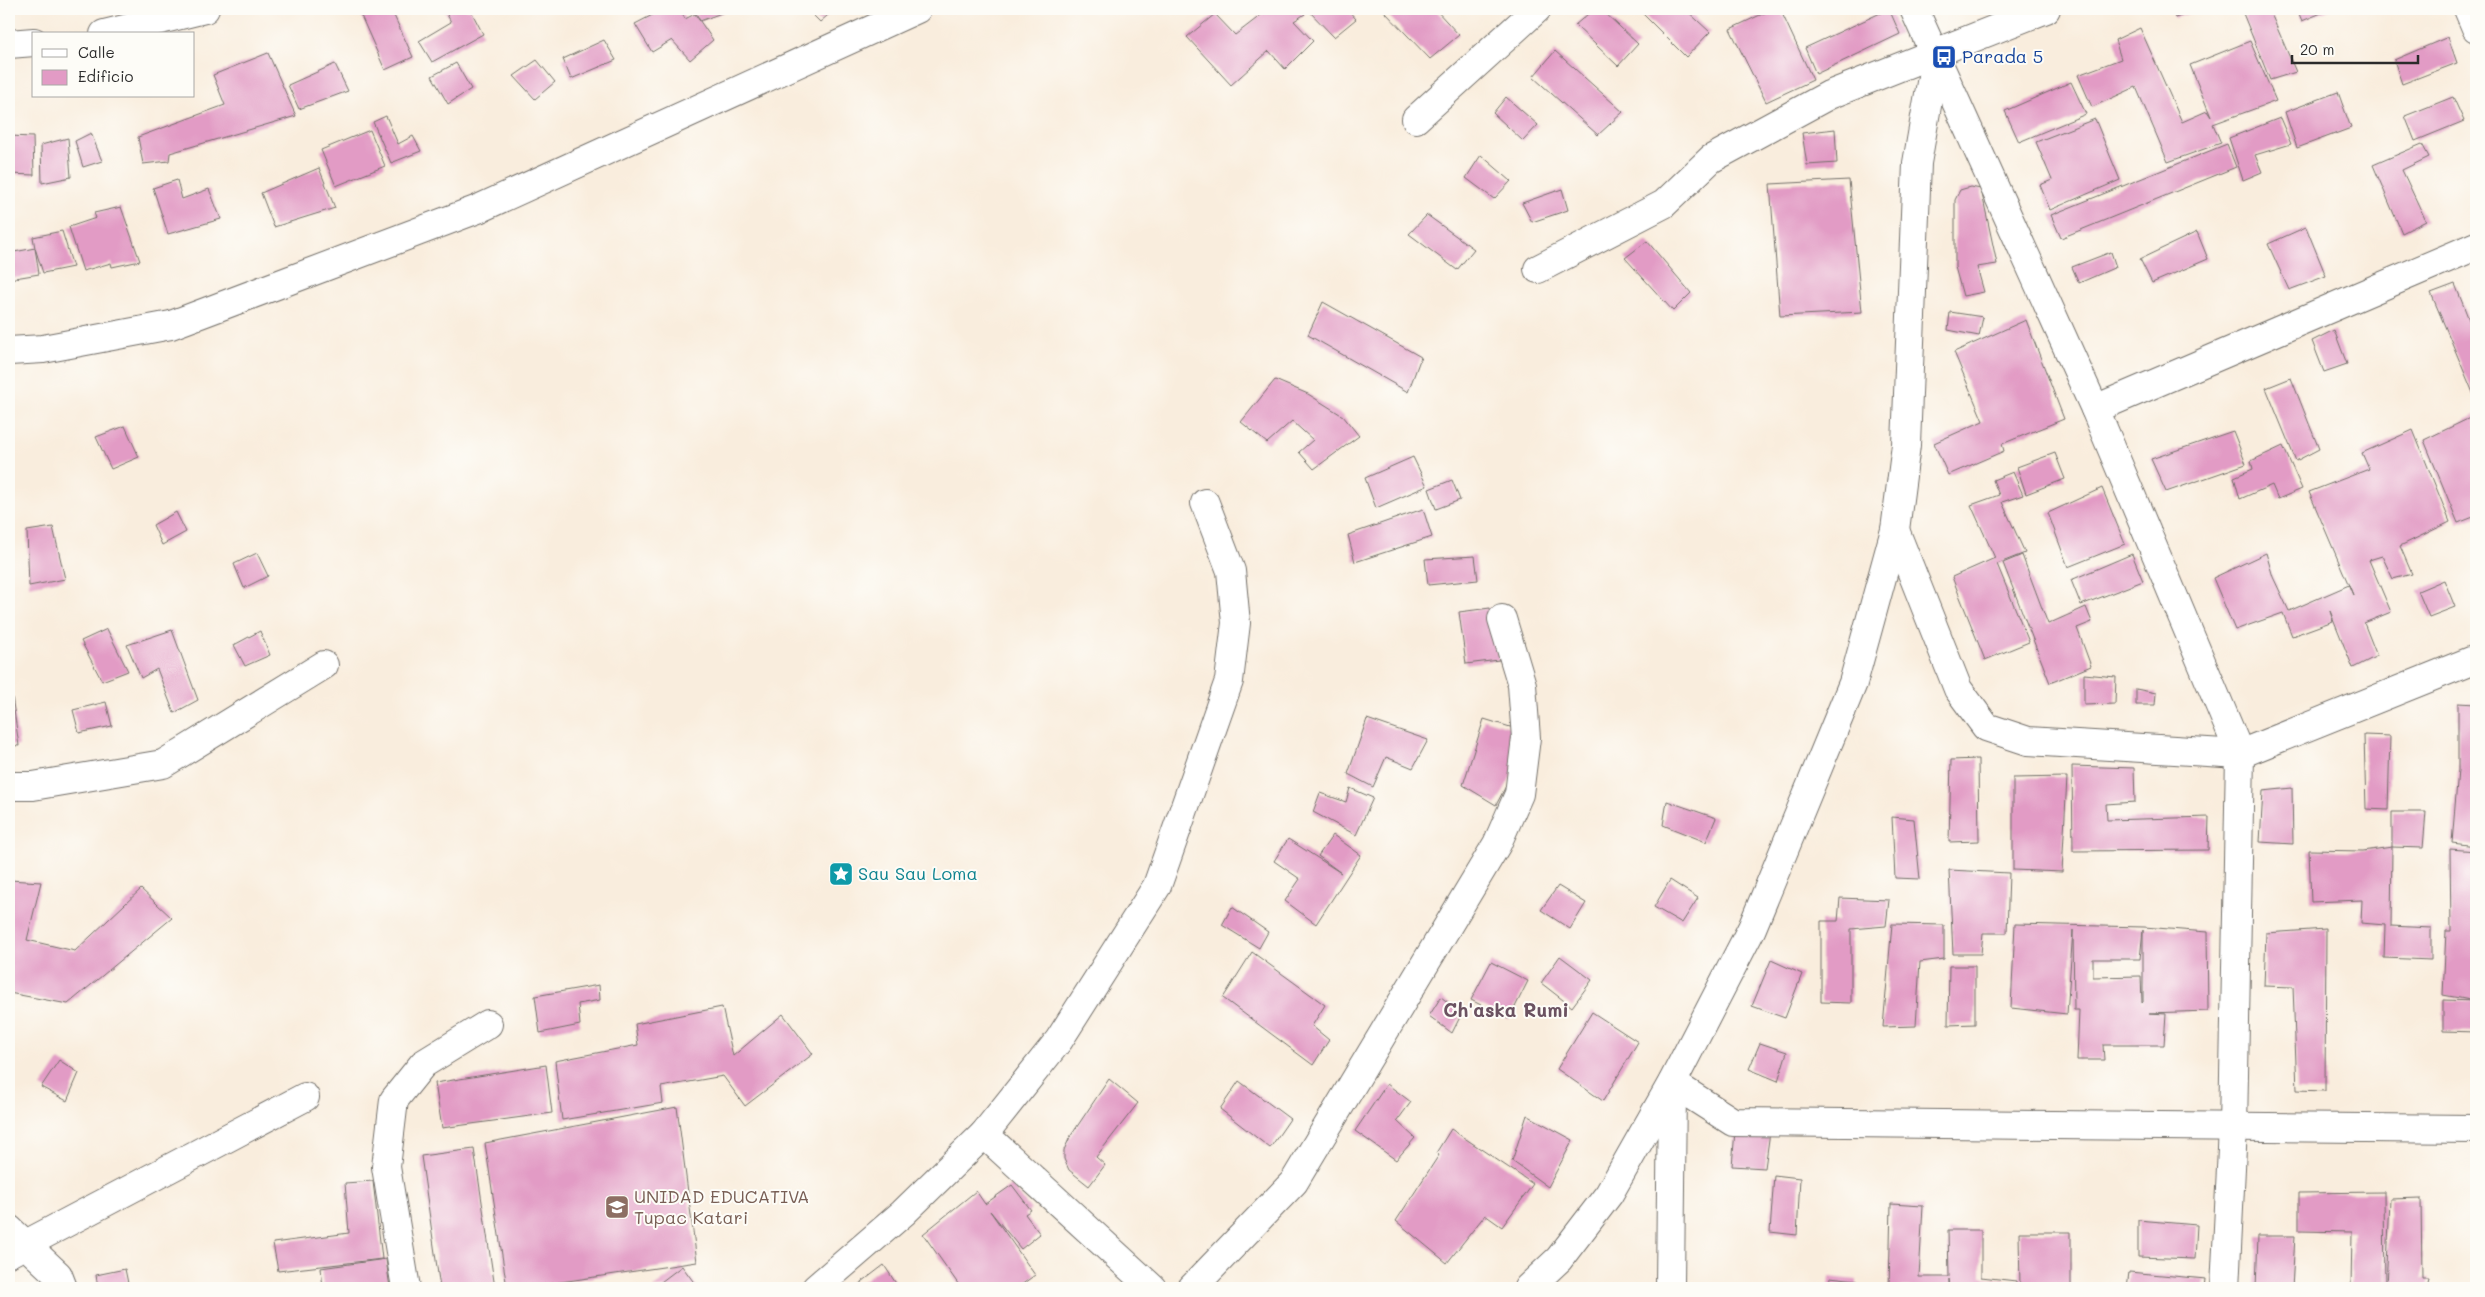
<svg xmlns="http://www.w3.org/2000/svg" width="2485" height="1297" font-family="Mali,sans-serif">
	<rect width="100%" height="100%" fill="#fdfcf7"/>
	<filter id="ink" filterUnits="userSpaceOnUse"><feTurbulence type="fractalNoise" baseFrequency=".02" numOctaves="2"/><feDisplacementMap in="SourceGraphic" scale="10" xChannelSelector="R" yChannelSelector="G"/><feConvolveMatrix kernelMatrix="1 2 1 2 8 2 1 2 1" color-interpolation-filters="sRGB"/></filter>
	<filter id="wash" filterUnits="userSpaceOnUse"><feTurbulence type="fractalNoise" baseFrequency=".0096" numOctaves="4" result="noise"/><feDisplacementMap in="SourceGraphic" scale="20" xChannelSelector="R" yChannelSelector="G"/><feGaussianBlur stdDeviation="1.12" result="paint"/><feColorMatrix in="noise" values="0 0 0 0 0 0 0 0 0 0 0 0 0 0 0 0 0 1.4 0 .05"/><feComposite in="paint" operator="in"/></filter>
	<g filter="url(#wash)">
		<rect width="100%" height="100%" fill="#f9eddd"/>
		<g id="blocks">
			<!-- building -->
			<g fill="#e29bc5" fill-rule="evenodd">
				<path d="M358,9H391L413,57L385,70Z"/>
				<path d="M444,9H470L483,34L432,62L419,41L451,22Z"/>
				<path d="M664,9H680L685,19L695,14L713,40L690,60L672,40L652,52L635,24Z"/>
				<path d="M694,9H732L700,21Z"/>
				<path d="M807,9H835L820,22Z"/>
				<path d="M1269,9H1300L1305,14L1294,21L1313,41L1285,69L1269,51L1231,85L1187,37L1215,14L1235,35Z"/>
				<path d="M1307,9H1347L1356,19L1334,37Z"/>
				<path d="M1387,9H1435L1459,35L1430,59L1384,11Z"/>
				<path d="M1594,9H1601L1638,44L1618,66L1575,25Z"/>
				<path d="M1638,9H1685L1710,32L1686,57Z"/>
				<path d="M1773,9H1780L1813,80L1766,102L1730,29Z"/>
				<path d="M1889,9L1900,34L1816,74L1805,48Z"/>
				<path d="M2171,9H2195L2196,11L2175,18Z"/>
				<path d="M2247,9H2269L2296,72L2270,80L2242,11Z"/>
				<path d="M2297,9H2331L2302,21Z"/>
				<path d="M2140,28L2182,122L2207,111L2211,117L2190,65L2250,41L2276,101L2213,124L2221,143L2168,162L2136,87L2092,107L2078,75L2121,59L2115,40Z"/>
				<path d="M2448,37L2457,63L2402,84L2394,60Z"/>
				<path d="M604,40L616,60L571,79L563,59Z"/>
				<path d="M1555,51L1623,112L1598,135L1533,77Z"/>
				<path d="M268,53L296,116L170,153L169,161L143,164L138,137L225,105L213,75Z"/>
				<path d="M537,60L555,82L535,99L514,76Z"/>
				<path d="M456,63L471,89L448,104L432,76Z"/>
				<path d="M335,64L348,91L299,109L288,85Z"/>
				<path d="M2071,82L2086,114L2019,142L2005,111Z"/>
				<path d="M2338,92L2351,128L2297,148L2285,112Z"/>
				<path d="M1506,97L1538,125L1523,141L1493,113Z"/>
				<path d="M2453,97L2464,121L2415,141L2405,116Z"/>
				<path d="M386,116L398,144L413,136L421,151L391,163L373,122Z"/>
				<path d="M2280,118L2291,144L2255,155L2262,172L2243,180L2229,138Z"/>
				<path d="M2095,119L2120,180L2050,210L2040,185L2052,180L2036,142Z"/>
				<path d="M1835,129L1837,163L1807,165L1802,133Z"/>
				<path d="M370,130L385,166L336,186L321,150Z"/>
				<path d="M91,133L102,161L83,167L75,141Z"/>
				<path d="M9,136L33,137L34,175L9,174Z"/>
				<path d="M68,138L71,177L42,183L41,145Z"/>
				<path d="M2227,144L2236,167L2061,238L2051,215Z"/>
				<path d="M2422,144L2429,157L2402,170L2426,221L2402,233L2373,165Z"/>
				<path d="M1481,155L1511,181L1494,199L1466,178Z"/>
				<path d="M319,168L335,208L274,227L261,193Z"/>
				<path d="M177,180L182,199L209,189L221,219L168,234L153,188Z"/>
				<path d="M1849,180L1862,312L1780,316L1770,184Z"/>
				<path d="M1970,187L1981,189L1997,264L1977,267L1984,292L1963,296L1955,267V200L1960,190Z"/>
				<path d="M1562,189L1568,210L1532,222L1522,203Z"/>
				<path d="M121,207L140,261L112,267L111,263L83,271L69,227L96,218L94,213Z"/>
				<path d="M1427,215L1474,249L1457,270L1409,234Z"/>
				<path d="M2306,227L2326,276L2289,290L2268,244Z"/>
				<path d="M62,231L73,267L43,273L35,248L39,274L9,279V253L35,248L33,237Z"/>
				<path d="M2197,232L2208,259L2152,283L2140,259Z"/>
				<path d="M1647,241L1691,293L1673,311L1625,258Z"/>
				<path d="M2111,252L2116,267L2079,283L2072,267Z"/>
				<path d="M2455,284L2473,330L2476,328V400L2431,293Z"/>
				<path d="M1323,302L1421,357L1408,392L1308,335Z"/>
				<path d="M1950,312L1983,317L1979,336L1948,330Z"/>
				<path d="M2026,320L2064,419L2002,444L2004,451L1948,475L1934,443L1983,421L1954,352Z"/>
				<path d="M2334,330L2347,364L2324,372L2312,341Z"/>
				<path d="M2291,378L2319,449L2296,461L2266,388Z"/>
				<path d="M1275,380L1308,394L1343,416L1359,436L1314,469L1299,452L1313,440L1292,421L1267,443L1241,422Z"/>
				<path d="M2476,415V516L2458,523L2424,440Z"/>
				<path d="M125,426L139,457L111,469L96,437Z"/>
				<path d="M2413,430L2450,522L2400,546L2412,574L2393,579L2382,556L2369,560L2391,612L2364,623L2377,656L2353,668L2330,611L2333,621L2292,636L2283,613L2235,630L2213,578L2266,553L2273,577L2289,611L2349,585L2353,595L2309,492L2369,469L2362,453Z"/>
				<path d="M2233,431L2246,464L2166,492L2151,459Z"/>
				<path d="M2283,446L2302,489L2278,499L2272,485L2240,499L2234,477L2253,469L2251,461Z"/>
				<path d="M2055,453L2065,479L2026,494L2017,467Z"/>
				<path d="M1413,457L1427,486L1376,508L1365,478Z"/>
				<path d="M2013,472L2023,495L2002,502L2025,553L1997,564L2029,642L1985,660L1952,577L1995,558L1971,505L1999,495L1993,480Z"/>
				<path d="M1452,480L1460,500L1436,509L1429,489Z"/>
				<path d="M2102,488L2125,544L2068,567L2048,513Z"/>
				<path d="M1423,509L1432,537L1355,562L1348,535Z"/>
				<path d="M176,512L186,532L162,545L153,525Z"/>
				<path d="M53,527L65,579L29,586L27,531Z"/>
				<path d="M257,553L268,576L244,588L234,564Z"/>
				<path d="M2132,554L2143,581L2081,605L2071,580Z"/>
				<path d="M2022,555L2048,624L2086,607L2092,622L2077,628L2091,666L2050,683L2003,563Z"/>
				<path d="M1475,556L1478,580L1428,585L1425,559Z"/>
				<path d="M2444,580L2455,607L2429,617L2418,591Z"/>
				<path d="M1490,608L1499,660L1466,664L1459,612Z"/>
				<path d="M107,629L128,671L102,681L81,641Z"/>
				<path d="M172,630L198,700L174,713L157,669L141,678L127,645Z"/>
				<path d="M260,631L270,655L245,666L234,645Z"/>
				<path d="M2084,674L2116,677L2115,704L2084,705Z"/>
				<path d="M9,681H10L19,746L9,745Z"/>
				<path d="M2136,689L2156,693L2155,705H2136Z"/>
				<path d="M106,702L112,726L79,733L73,710Z"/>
				<path d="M2458,703L2476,704V846L2452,843L2458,770Z"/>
				<path d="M1367,719L1428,740L1413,768L1386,757L1373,787L1348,774Z"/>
				<path d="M1484,719L1520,730L1515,769L1496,805L1463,785Z"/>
				<path d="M2364,735L2390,736L2388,810L2366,809Z"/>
				<path d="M1978,759L1979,841L1949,842L1951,760Z"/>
				<path d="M2072,766L2134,768L2135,802L2106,804L2107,820L2209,817L2208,850L2073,851Z"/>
				<path d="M2067,777L2062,872L2013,870V778Z"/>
				<path d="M1350,788L1373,798L1356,835L1313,812L1320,793L1346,802Z"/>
				<path d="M2292,788L2293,844L2260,842L2263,791Z"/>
				<path d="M1667,801L1716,818L1706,842L1663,825Z"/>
				<path d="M2392,812H2426L2423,848L2392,847L2391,926L2431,928V960L2384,958L2385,925L2361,923L2362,900L2311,902L2309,850L2363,851L2392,847Z"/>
				<path d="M1892,817L1914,819L1920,879L1895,878Z"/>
				<path d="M1333,835L1361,855L1316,924L1285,901L1300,879L1274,861L1288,839L1341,873L1318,856Z"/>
				<path d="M2450,849L2476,851V933H2474L2476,1001V1032L2443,1031V1000L2476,1001L2443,995L2446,931H2451Z"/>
				<path d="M1949,870L2009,873L2007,933H1983L1981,954H1953Z"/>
				<path d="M9,880L41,882L27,940L75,951L141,889L172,918L68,1004L9,993Z"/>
				<path d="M1670,880L1698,898L1682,923L1654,907Z"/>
				<path d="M1558,886L1586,903L1570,929L1541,910Z"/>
				<path d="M1840,898L1889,900L1886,926L1851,929V1003L1821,1002V921H1838Z"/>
				<path d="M1232,907L1268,932L1259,948L1222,925Z"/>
				<path d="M1892,924L1944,925V959L1920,962L1916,1026L1883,1027Z"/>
				<path d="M2015,924L2144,927L2207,932L2208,1011L2149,1013L2166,1014L2164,1045H2103L2104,1060H2077L2079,1010H2074L2073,930L2067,1014L2011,1008ZM2143,930V1002L2142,1003L2141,976L2093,977V959H2140Z"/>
				<path d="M2326,929L2325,1091L2297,1090L2293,987L2264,986L2266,933Z"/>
				<path d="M1252,952L1325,1005L1312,1026L1329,1040L1313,1065L1223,998Z"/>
				<path d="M1560,956L1592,980L1572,1007L1541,983Z"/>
				<path d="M1771,960L1802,974L1785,1018L1752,1006Z"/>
				<path d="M1491,962L1528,981L1509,1019L1471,1000Z"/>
				<path d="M1949,966H1975V1024L1948,1025Z"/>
				<path d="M599,985L600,1000L578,1004L580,1025L540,1033L535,996Z"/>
				<path d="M1441,997L1462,1013L1452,1033L1429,1016Z"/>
				<path d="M722,1007L733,1056L783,1014L813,1054L745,1106L723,1076L661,1087L663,1103L562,1120L555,1061L638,1045L635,1024Z"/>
				<path d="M1592,1012L1638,1042L1603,1101L1557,1069Z"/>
				<path d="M1760,1043L1787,1052L1778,1081L1749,1069Z"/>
				<path d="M59,1060L79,1073L67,1101L41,1087Z"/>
				<path d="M546,1065L552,1113L442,1128L435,1083Z"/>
				<path d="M1109,1079L1138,1103L1096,1157L1105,1165L1089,1186L1069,1170L1064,1159V1150L1070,1137Z"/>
				<path d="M1239,1081L1290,1119L1270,1148L1220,1109Z"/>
				<path d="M1387,1084L1411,1102L1397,1121L1415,1138L1396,1160L1355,1131Z"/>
				<path d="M677,1107L697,1262L520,1288H507L485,1143Z"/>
				<path d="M1527,1115L1573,1140L1548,1187L1512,1161Z"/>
				<path d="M1451,1129L1533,1184L1502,1227L1485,1215L1447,1263L1396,1221L1439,1155L1436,1153Z"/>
				<path d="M1735,1131L1770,1132L1765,1168L1732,1166Z"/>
				<path d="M474,1149L495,1288H440L421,1156Z"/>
				<path d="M1774,1175L1800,1178L1797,1235L1770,1232Z"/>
				<path d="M373,1181L382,1259L278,1271L273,1243L349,1233L345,1183Z"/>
				<path d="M1012,1185L1031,1210L1025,1214L1040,1234L1021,1249L990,1211L1035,1275L1017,1288H961L923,1234L976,1191L985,1204Z"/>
				<path d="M2384,1192L2385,1288H2351L2352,1232L2299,1231V1193Z"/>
				<path d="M2421,1198L2422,1278H2429L2427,1288H2386L2390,1199Z"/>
				<path d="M1891,1204L1923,1206L1919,1277H1949L1948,1230H1981V1277L2016,1281V1288H1950L1949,1280V1288H1889Z"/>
				<path d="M2138,1220L2197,1225L2195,1259L2138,1257Z"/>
				<path d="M2019,1232H2071V1288H2020Z"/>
				<path d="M2258,1236H2295L2292,1288H2256Z"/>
				<path d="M386,1259L390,1288H323L321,1268Z"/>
				<path d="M884,1265L899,1288H854Z"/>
				<path d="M682,1266L698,1288H653Z"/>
				<path d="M125,1269L129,1288H98L96,1275Z"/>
				<path d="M2129,1272L2206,1279L2205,1288H2127Z"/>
				<path d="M1830,1277L1857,1280V1288H1829Z"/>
			</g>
		</g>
	</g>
	<g filter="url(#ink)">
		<use href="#blocks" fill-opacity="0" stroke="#736f69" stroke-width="1"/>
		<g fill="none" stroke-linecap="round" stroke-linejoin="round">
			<defs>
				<g id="street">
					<path d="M1914,9L2095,409L2240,754L2233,1128L2225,1288"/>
					<path d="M2468,9L2476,28"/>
					<path d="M104,34L205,9"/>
					<path d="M9,44L34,42"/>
					<path d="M1416,119L1537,9"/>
					<path d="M1538,269L1664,204L1711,159L1829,95L2046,9"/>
					<path d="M2095,409L2476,246"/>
					<path d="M1895,530L1958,689L1986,727L2028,741L2240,754L2476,659"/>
					<path d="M9,786H33L163,764L324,665"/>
					<path d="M1672,1083L1733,1122L2476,1129"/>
					<path d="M984,1134L1152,1288"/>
					<path d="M9,1229L58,1275L63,1288"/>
					<path d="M9,1253L305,1097"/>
					<path d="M406,1288L386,1167L394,1100L423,1064L488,1024"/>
					<path d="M816,1288L903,1213L984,1134L1059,1040L1157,886L1229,681L1236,623L1231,571L1205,503"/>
					<path d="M1192,1288L1294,1182L1497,844L1519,794L1526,738L1522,685L1502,619"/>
					<path d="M1528,1288L1559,1259L1609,1194L1672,1083L1752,928L1853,683L1895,530L1906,445L1917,163L1936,54"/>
					<path d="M1670,1288L1672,1085"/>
				</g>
				<path id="secondary" d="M9,351L43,349L171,325L478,209L917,9"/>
			</defs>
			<!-- street casing -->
			<use href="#street" stroke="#736f69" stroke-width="30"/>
			<!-- secondary casing -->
			<use href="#secondary" stroke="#736f69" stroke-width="30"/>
			<!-- street -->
			<use href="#street" stroke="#fff" stroke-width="28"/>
			<!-- secondary -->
			<use href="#secondary" stroke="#fff" stroke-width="28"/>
		</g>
	</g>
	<!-- icons -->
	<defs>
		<symbol id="bus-square" viewBox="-11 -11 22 22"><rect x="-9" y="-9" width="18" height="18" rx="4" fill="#1a4fb4" stroke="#fdfcf7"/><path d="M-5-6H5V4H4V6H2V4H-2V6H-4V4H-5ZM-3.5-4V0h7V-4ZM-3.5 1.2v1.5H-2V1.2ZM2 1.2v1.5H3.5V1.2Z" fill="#fff"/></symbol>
		<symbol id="sight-square" viewBox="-11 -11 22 22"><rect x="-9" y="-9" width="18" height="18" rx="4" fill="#0f9aa8" stroke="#fdfcf7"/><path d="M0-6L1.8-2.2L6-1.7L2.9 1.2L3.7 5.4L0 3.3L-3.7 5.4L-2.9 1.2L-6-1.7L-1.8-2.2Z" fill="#fff"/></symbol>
		<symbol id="school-square" viewBox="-11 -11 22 22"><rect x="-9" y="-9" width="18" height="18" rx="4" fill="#8d6e63" stroke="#fdfcf7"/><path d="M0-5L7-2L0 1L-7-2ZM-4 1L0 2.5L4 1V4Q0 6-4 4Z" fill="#fff"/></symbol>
	</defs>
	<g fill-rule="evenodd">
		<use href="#bus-square" x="1930" y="43" width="28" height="28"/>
		<use href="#sight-square" x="827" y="860" width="28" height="28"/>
		<use href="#school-square" x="603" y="1193" width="28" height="28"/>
	</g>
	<g text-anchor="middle" stroke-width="4" stroke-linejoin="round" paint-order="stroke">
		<!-- transit labels -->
		<g font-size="18" fill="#164399" stroke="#fdfcf7" text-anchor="start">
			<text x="1962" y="63">Parada 5</text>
		</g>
		<!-- culture labels -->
		<g font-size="18" fill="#0d838f" stroke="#fdfcf7" text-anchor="start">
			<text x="858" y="880">Sau Sau Loma</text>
		</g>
		<!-- education labels -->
		<g font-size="18" fill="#785e54" stroke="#fdfcf7" text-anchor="start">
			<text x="634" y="1203">UNIDAD EDUCATIVA<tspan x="634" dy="21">Tupac Katari</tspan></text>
		</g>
		<!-- neighbourhood labels -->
		<g font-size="19" font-weight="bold" fill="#6b5261" stroke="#fdfcf7">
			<text x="1506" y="1017">Ch'aska Rumi</text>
		</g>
	</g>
	<!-- margin -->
	<rect width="2485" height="1297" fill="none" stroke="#fdfcf7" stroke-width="30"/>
	<!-- legend -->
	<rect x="32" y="32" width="162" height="65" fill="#fdfcf7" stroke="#a9a8a5"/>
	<rect x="42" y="49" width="25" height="8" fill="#ffffff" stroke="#a9a8a5"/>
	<text x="78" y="58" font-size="15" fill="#2b2b2b">Calle</text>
	<rect x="42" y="70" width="25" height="15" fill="#e29bc5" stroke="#a9a8a5"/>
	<text x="78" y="82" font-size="15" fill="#2b2b2b">Edificio</text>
	<!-- scale -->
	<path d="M2292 55v8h126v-8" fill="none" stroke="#2b2b2b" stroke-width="2.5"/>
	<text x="2300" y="55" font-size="15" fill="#2b2b2b" stroke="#fdfcf7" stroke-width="4" paint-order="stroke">20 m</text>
</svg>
